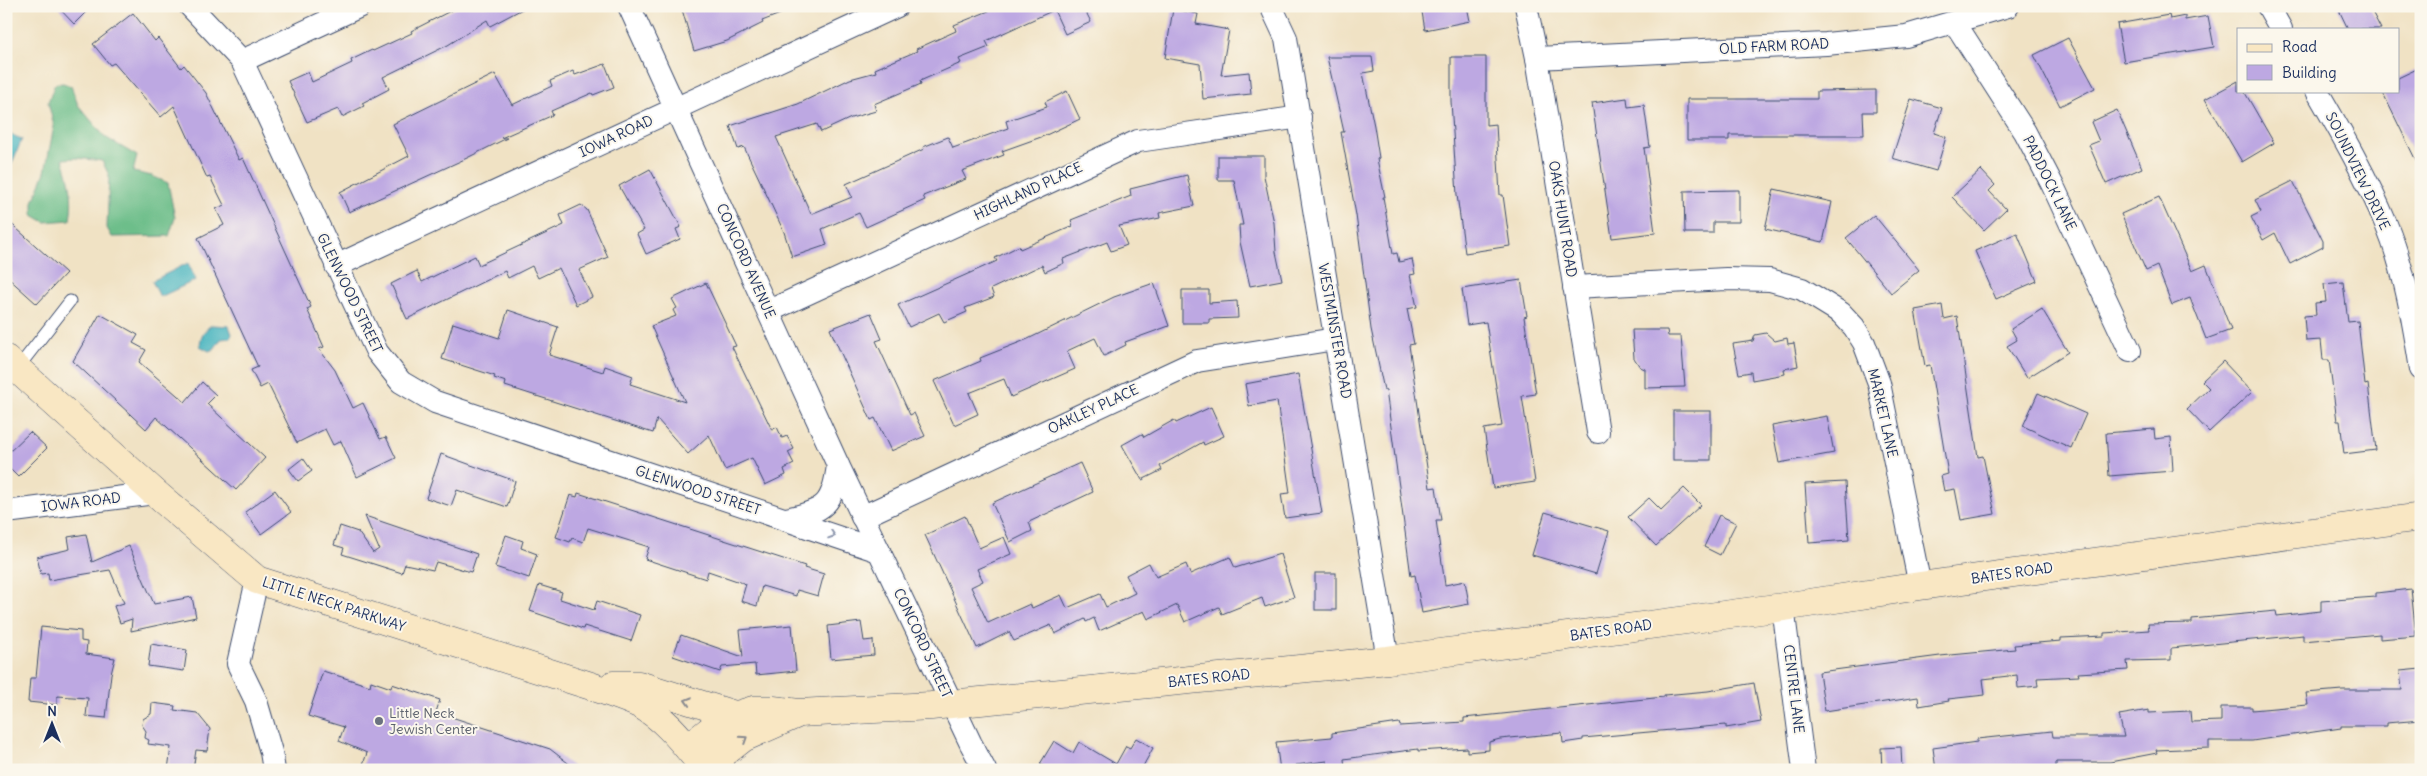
<svg xmlns="http://www.w3.org/2000/svg" width="2427" height="776" font-family="Delius,sans-serif">
	<rect width="100%" height="100%" fill="#fbf7ec"/>
	<filter id="ink" filterUnits="userSpaceOnUse"><feTurbulence type="fractalNoise" baseFrequency=".02" numOctaves="2"/><feDisplacementMap in="SourceGraphic" scale="10" xChannelSelector="R" yChannelSelector="G"/><feConvolveMatrix kernelMatrix="1 2 1 2 8 2 1 2 1" color-interpolation-filters="sRGB"/></filter>
	<filter id="wash" filterUnits="userSpaceOnUse"><feTurbulence type="fractalNoise" baseFrequency=".0096" numOctaves="4" result="noise"/><feDisplacementMap in="SourceGraphic" scale="20" xChannelSelector="R" yChannelSelector="G"/><feGaussianBlur stdDeviation="1.12" result="paint"/><feColorMatrix in="noise" values="0 0 0 0 0 0 0 0 0 0 0 0 0 0 0 0 0 1.4 0 .05"/><feComposite in="paint" operator="in"/></filter>
	<g filter="url(#wash)">
		<rect width="100%" height="100%" fill="#f0e2c4"/>
		<!-- forest -->
		<path fill="#6dbe8a" stroke="#447674" d="M63,83L71,86L78,105L105,137L137,156L133,172L152,176L168,183L175,218L169,236L112,237L107,228L109,175L102,161L77,158L63,159C70,181 74,197 70,220L45,222L33,215V202L45,172L54,126L48,102L55,84Z"/>
		<!-- water -->
		<g fill="#43b2be" stroke="#2f708e">
			<path d="M6,133L22,139L8,173L6,172Z"/>
			<path d="M188,263L196,280L160,297L152,281Z"/>
			<path d="M212,325L229,326L232,334L230,338L221,339L214,349L209,351L200,346C200,338 205,328 212,325Z"/>
		</g>
		<g id="blocks">
			<!-- building -->
			<g fill="#bda8e2">
				<path d="M57,6H92L74,24Z"/>
				<path d="M460,6H528L490,26L487,20L448,45L383,77L389,89L362,103L364,106L342,117L338,109L307,122L288,81L308,72L312,82L352,63L351,60L372,50L373,51L412,33L411,31Z"/>
				<path d="M681,6H798V7L762,21L763,23L727,41L694,51Z"/>
				<path d="M1001,6H1083L1091,22L1065,34L1054,10L986,41L989,47L959,59L961,63L920,81L921,84L874,104L876,111L851,118L821,132L817,124L776,137L811,214L852,197L846,184L924,149L923,147L948,137L953,148L1008,128L1006,121L1047,107L1045,102L1067,91L1080,119L1044,136L1002,151L1004,155L962,171L966,179L923,196L925,200L866,227L859,213L822,229L827,245L792,257L784,232L763,187L744,147L738,149L730,126L798,104L850,79L876,72L875,69L917,51L916,49L956,31L954,25Z"/>
				<path d="M1421,6H1467L1470,21L1425,30Z"/>
				<path d="M2337,6H2369L2381,29H2348Z"/>
				<path d="M1173,9L1198,14L1196,24L1229,30L1221,75L1249,72L1251,94L1203,99L1200,64L1165,58Z"/>
				<path d="M133,13L155,41L158,38L181,68L184,65L206,93L239,160L243,158L311,307L307,309L324,347L319,349L335,370L353,408L363,403L380,439L386,437L396,458L357,477L341,441L333,445L325,429L297,443L268,384L260,388L251,370L258,367L198,238L224,225L216,209L224,205L210,177L207,178L174,106L161,117L114,63L110,65L93,44Z"/>
				<path d="M2169,15L2170,19L2185,16V20L2208,16L2214,47L2124,62L2117,24Z"/>
				<path d="M2068,38L2095,88L2060,106L2034,55Z"/>
				<path d="M1327,57H1372L1374,71L1363,73L1374,126L1379,158L1377,159L1385,197H1383L1393,254L1397,253L1399,262L1412,259L1415,274L1410,275L1417,307L1407,309L1414,344L1409,345L1430,488L1436,487L1441,520H1436L1445,585L1465,581L1469,604L1422,613L1415,575L1411,576L1386,390H1384L1371,329L1356,215L1341,132H1344Z"/>
				<path d="M1451,57H1486V125L1496,124L1500,195H1503L1510,246L1465,253L1457,195L1451,101Z"/>
				<path d="M605,64L614,87L593,95L592,93L551,111L553,115L501,138H507L467,158L349,212L340,192L409,156L393,124L495,74L512,105L552,86L550,81L573,71L575,75Z"/>
				<path d="M2421,67V171L2382,91H2398V78Z"/>
				<path d="M2238,81V91H2244L2274,143L2242,162L2205,99Z"/>
				<path d="M1876,90V112H1863L1864,135H1729V140H1687V99H1817V91Z"/>
				<path d="M1627,98L1628,107L1644,105L1650,147L1644,148L1655,233L1612,238L1592,103Z"/>
				<path d="M1911,99L1942,108L1934,133L1946,137L1936,171L1892,158Z"/>
				<path d="M2117,110L2142,168L2106,184L2089,145L2099,141L2091,122Z"/>
				<path d="M1218,156H1264V176L1274,223L1276,252L1282,280L1250,286L1240,242L1239,225H1243L1234,180H1218Z"/>
				<path d="M650,169L681,227L676,229L680,239L646,254L637,234L644,230L619,186Z"/>
				<path d="M1981,170L1995,185L1989,191L2006,209L1984,230L1952,197Z"/>
				<path d="M1187,175L1194,206L1159,213L1160,218L1119,226L1127,245L1111,251L1107,242L1063,259L1064,263L1045,272L1042,265L991,289L994,297L965,308L967,312L944,322L939,313L909,327L898,305L997,261L995,258L1019,246L1020,249L1073,226L1071,220L1131,196L1130,189Z"/>
				<path d="M2293,181L2323,241V247L2290,264L2275,233L2263,240L2251,217L2261,212L2255,200Z"/>
				<path d="M1774,189L1832,202L1823,242L1765,229Z"/>
				<path d="M1739,190V222H1713V233H1685L1684,191Z"/>
				<path d="M2159,197L2192,271L2206,265L2231,330L2206,339L2190,298L2172,305L2157,266L2146,271L2121,214Z"/>
				<path d="M581,205L587,210L608,257L579,270L592,297L576,305L559,268L538,278L532,266L508,278L505,271L407,319L391,284L417,271L422,282L475,256L479,265L564,225L560,215Z"/>
				<path d="M1874,215L1919,270L1891,293L1846,238Z"/>
				<path d="M6,219L66,273L37,304L6,276Z"/>
				<path d="M2017,233L2037,281L1996,299L1975,251Z"/>
				<path d="M1521,280L1527,316L1524,317L1536,394L1522,396L1535,482L1493,488L1484,429L1502,426L1486,322L1467,325L1462,289Z"/>
				<path d="M2343,282L2348,322L2358,321L2365,385L2368,384L2376,450L2344,454L2340,421H2337L2329,360H2323L2321,340L2306,341L2304,316L2316,315L2315,303L2326,302L2324,284Z"/>
				<path d="M706,283L736,346L732,347L772,430L777,427L782,438L787,436L794,449L788,452L794,464L784,469L786,475L765,485L752,458L725,470L709,435L688,454L657,419L653,433L505,386L506,382L494,378L495,376L442,359L453,323L499,338L508,310L558,327L549,355L603,372L605,366L633,376L630,384L685,402L651,326L676,316L673,310L677,308L672,299Z"/>
				<path d="M1154,283L1169,326L1125,342L1126,345L1104,356L1095,338L1067,351L1075,369L1011,397L1004,379L969,393L978,414L954,425L934,381L981,361L980,358L1028,339L1114,297Z"/>
				<path d="M1182,290H1209V303L1237,301L1238,318L1209,319V323H1182Z"/>
				<path d="M1942,305L1944,319L1957,316L1978,457L1983,456L1995,514L1961,520L1955,489L1944,491L1941,476L1948,474L1930,365L1925,366L1915,310Z"/>
				<path d="M2042,309L2068,352L2027,378L2007,346L2017,340L2011,329Z"/>
				<path d="M871,313L882,339L876,341L910,415L914,413L925,436L891,451L875,418L871,420L830,329Z"/>
				<path d="M100,314L138,335L133,343L146,350L139,362L185,402L202,382L216,395L207,404L265,458L236,490L156,417L146,429L73,361Z"/>
				<path d="M1632,330H1667L1668,336H1681L1685,387L1645,388V369L1640,367L1634,358Z"/>
				<path d="M1766,333L1775,341L1787,338L1788,344L1794,343L1798,366L1784,369L1785,374L1752,380L1751,372L1739,374L1733,344L1753,341L1755,335Z"/>
				<path d="M2223,361L2252,392L2209,432L2187,409L2209,388L2202,381Z"/>
				<path d="M1298,374L1322,513L1285,518L1281,494L1290,493L1277,401L1249,406L1245,384Z"/>
				<path d="M2038,393L2086,414L2071,448L2023,426Z"/>
				<path d="M1211,407L1224,436L1204,445L1203,442L1160,466L1162,470L1142,480L1122,445L1142,434L1144,437L1174,420L1176,423Z"/>
				<rect x="1673" y="411" width="38" height="49"/>
				<path d="M1827,416L1834,453L1779,463L1772,426Z"/>
				<path d="M2154,429L2155,439L2171,437L2173,471L2109,476L2106,433Z"/>
				<path d="M30,432L47,448L18,477L6,465V455Z"/>
				<path d="M441,454L515,481L507,507L457,490L451,506L426,498Z"/>
				<path d="M303,458L312,471L298,481L289,469Z"/>
				<path d="M1080,463L1093,492L1029,522L1032,531L1010,542L992,503Z"/>
				<path d="M1845,482L1849,540L1809,543L1805,484Z"/>
				<path d="M1684,488L1701,505L1656,546L1628,517L1649,498L1661,510Z"/>
				<path d="M275,490L291,512L261,534L245,512Z"/>
				<path d="M578,493L805,566L804,568L824,574L818,596L797,590L796,596L762,586L757,606L741,601L746,584L708,571L706,579L645,559L649,547L588,528L583,542L572,538L570,542L556,537L570,495L577,497Z"/>
				<path d="M1545,512L1609,531L1596,574L1532,555Z"/>
				<path d="M1719,515L1736,523L1720,555L1704,547Z"/>
				<path d="M365,516L477,554L471,572L436,562L433,570L405,564L402,573L342,554L344,548L334,545L340,526L358,532L373,553L379,549Z"/>
				<path d="M965,516L979,548L1004,537L1011,554L977,569L983,581L971,587L988,623L1030,604L1032,608L1061,595L1067,608L1100,594L1106,607L1135,593L1126,575L1149,563L1156,577L1186,564L1190,574L1230,557L1235,568L1280,554L1294,597L1265,607L1262,598L1222,614L1219,607L1185,622L1177,605L1148,619L1144,611L1099,631L1094,618L1086,622L1085,619L1055,634L1051,625L1014,641L1009,632L977,648L925,535Z"/>
				<path d="M86,534L92,562L129,546L154,604L192,597L196,617L131,631L132,619L120,623L114,606L124,603L110,570L49,580L48,573L41,574L37,557L70,549L68,537Z"/>
				<path d="M506,535L523,541L521,548L537,554L529,578L495,567Z"/>
				<rect x="1315" y="573" width="21" height="37"/>
				<path d="M539,585L562,592L560,599L594,610L597,601L640,615L631,641L584,626L583,629L530,611Z"/>
				<path d="M2411,589L2416,636L2380,639V634L2303,641V635L2171,648V660L2127,661L2128,670L2078,673L2079,676L2037,678L2038,686L2018,688L2017,675L1983,679L1985,695L1948,699L1949,701L1919,706L1918,697L1825,711L1819,672L1940,656L2015,649L2014,645L2061,641V638L2104,636V633L2149,630L2148,624L2192,623V619L2276,611L2277,616L2321,611V601L2376,597V593Z"/>
				<path d="M861,622L864,641L873,640L874,655L831,659L828,626Z"/>
				<path d="M792,625L796,671L756,675L755,664L722,667L720,672L673,656L681,635L743,657L740,630Z"/>
				<path d="M41,627L81,631V641L87,642L86,654L115,658L111,674L106,718L86,716L88,698L57,696V705L28,702L30,678H36Z"/>
				<path d="M151,644L187,650L184,671L148,666Z"/>
				<path d="M2421,669V720L2386,723V726H2341V728L2252,741H2209V748L2156,750L2157,753L2110,762H2056V768L2037,770H1936L1933,748L1977,742V739L2052,731L2053,737H2124L2119,715L2149,710V713L2190,711L2191,722L2221,721V707H2252V710L2308,705L2306,693L2342,690H2402L2400,671Z"/>
				<path d="M323,671L370,686L371,681L391,688L392,684L440,700L436,712L550,749L577,770H361L367,753L339,741L344,727L308,716Z"/>
				<path d="M1754,683L1761,722L1726,728V725L1583,738V740L1563,743L1562,733L1500,739L1489,742V750L1467,752V748L1418,751V749L1344,759L1345,768L1328,770L1327,761L1296,765L1297,770H1280L1276,742L1332,737V733L1399,723L1400,726L1464,722V718L1664,697V695L1708,691Z"/>
				<path d="M152,703L175,706L174,710L197,713L210,729L207,751L196,750L193,770H168L171,747L148,744L149,740L145,738L146,731L142,725L143,719L151,714Z"/>
				<path d="M1136,738L1153,748L1141,770H1049L1040,764L1054,741L1073,753L1079,742L1116,764L1126,746L1130,748Z"/>
				<path d="M1901,747L1902,770H1882L1881,748Z"/>
			</g>
		</g>
	</g>
	<g filter="url(#ink)">
		<use href="#blocks" fill-opacity="0" stroke="#3b4a6d" stroke-width="1"/>
		<g fill="none" stroke-linecap="round" stroke-linejoin="round">
			<defs>
				<path id="lane" d="M17,369L70,301"/>
				<g id="street">
					<path d="M190,6L242,61L377,352L401,382L435,402L879,551"/>
					<path d="M629,6L838,465L971,744L985,770"/>
					<path d="M1271,6L1286,38L1388,660"/>
					<path d="M1526,6L1537,58L1598,432"/>
					<path d="M2268,6L2281,29"/>
					<path d="M1955,23L2025,132L2053,186L2130,351"/>
					<path d="M1537,58L1826,44L1906,36L2008,6"/>
					<path d="M242,61L360,6"/>
					<path d="M2317,91C2342,134 2367,178 2386,224C2405,270 2413,320 2421,369"/>
					<path d="M336,266L897,6"/>
					<path d="M1574,287L1726,279L1770,280L1802,289L1841,313L1854,327L1864,343L1879,383L1920,586"/>
					<path d="M769,311L1138,141L1300,117"/>
					<path d="M6,512L155,493"/>
					<path d="M862,517L1197,361L1335,339"/>
					<path d="M786,519C825,511 833,505 838,465"/>
					<path d="M257,580L238,664L256,701L271,752L274,770"/>
					<path d="M1783,607L1804,770"/>
				</g>
				<g id="secondary">
					<path d="M6,359L155,493L257,580L591,686C607,692 624,697 639,704C667,719 686,746 706,770"/>
					<path d="M613,685H639L735,715"/>
					<path d="M688,748L724,719L753,710H773L799,713L931,706L1388,660L1783,607L1920,586L2421,517"/>
					<path d="M705,768L743,738L795,715"/>
				</g>
			</defs>
			<!-- lane casing -->
			<use href="#lane" stroke="#3b4a6d" stroke-width="13"/>
			<!-- street casing -->
			<use href="#street" stroke="#3b4a6d" stroke-width="24"/>
			<!-- secondary casing -->
			<use href="#secondary" stroke="#3b4a6d" stroke-width="29"/>
			<!-- lane -->
			<use href="#lane" stroke="#fff" stroke-width="11"/>
			<!-- street -->
			<use href="#street" stroke="#fff" stroke-width="22"/>
			<!-- secondary -->
			<use href="#secondary" stroke="#f9e7c3" stroke-width="28"/>
		</g>
		<!-- one-way arrows -->
		<defs><path id="oneway-chevron" d="M-2-3.5L2.5 0L-2 3.5" fill="none" stroke-width="1.6" stroke-linecap="round" stroke-linejoin="round" transform="scale(1.25)"/></defs>
		<use stroke="#8d97ae" href="#oneway-chevron" transform="translate(832 535) rotate(19)"/>
		<g stroke="#8a8b90">
			<use href="#oneway-chevron" transform="translate(688 701) rotate(-163)"/>
			<use href="#oneway-chevron" transform="translate(744 739) rotate(-33)"/>
		</g>
	</g>
	<!-- markers -->
	<circle fill="#6b7280" stroke="#fbf7ec" stroke-width="2" cx="379" cy="721" r="5"/>
	<g text-anchor="middle" stroke-width="4" stroke-linejoin="round" paint-order="stroke">
		<!-- street labels -->
		<g font-size="14" fill="#1b2f5e" stroke="#fbf7ec">
			<text transform="translate(1774 46) rotate(-3)" y="5">OLD FARM ROAD</text>
			<text transform="translate(616 136) rotate(-25)" y="5">IOWA ROAD</text>
			<text transform="translate(2358 171) rotate(64)" y="5">SOUNDVIEW DRIVE</text>
			<text transform="translate(2050 183) rotate(64)" y="5">PADDOCK LANE</text>
			<text transform="translate(1028 191) rotate(-25)" y="5">HIGHLAND PLACE</text>
			<text transform="translate(1563 219) rotate(81)" y="5">OAKS HUNT ROAD</text>
			<text transform="translate(746 261) rotate(66)" y="5">CONCORD AVENUE</text>
			<text transform="translate(350 293) rotate(64)" y="5">GLENWOOD STREET</text>
			<text transform="translate(1335 331) rotate(80)" y="5">WESTMINSTER ROAD</text>
			<text transform="translate(1093 409) rotate(-25)" y="5">OAKLEY PLACE</text>
			<text transform="translate(1883 413) rotate(77)" y="5">MARKET LANE</text>
			<text transform="translate(698 490) rotate(18)" y="5">GLENWOOD STREET</text>
			<text transform="translate(81 502) rotate(-7)" y="5">IOWA ROAD</text>
			<text transform="translate(2012 573) rotate(-8)" y="5">BATES ROAD</text>
			<text transform="translate(334 604) rotate(18)" y="5">LITTLE NECK PARKWAY</text>
			<text transform="translate(1611 630) rotate(-8)" y="5">BATES ROAD</text>
			<text transform="translate(923 643) rotate(65)" y="5">CONCORD STREET</text>
			<text transform="translate(1209 678) rotate(-6)" y="5">BATES ROAD</text>
			<text transform="translate(1794 689) rotate(83)" y="5">CENTRE LANE</text>
		</g>
		<!-- worship labels -->
		<g font-size="14" fill="#5b616d" stroke="#fbf7ec" text-anchor="start">
			<text x="389" y="718">Little Neck<tspan x="389" dy="16">Jewish Center</tspan></text>
		</g>
	</g>
	<!-- margin -->
	<rect width="2427" height="776" fill="none" stroke="#fbf7ec" stroke-width="25"/>
	<!-- legend -->
	<rect x="2237" y="28" width="162" height="65" fill="#fbf7ec" stroke="#a1a7b3"/>
	<rect x="2247" y="44" width="25" height="8" fill="#f9e7c3" stroke="#a1a7b3"/>
	<text x="2282" y="52" font-size="15" fill="#1b2f5e">Road</text>
	<rect x="2247" y="65" width="25" height="15" fill="#bda8e2" stroke="#a1a7b3"/>
	<text x="2282" y="78" font-size="15" fill="#1b2f5e">Building</text>
	<!-- north arrow -->
	<g transform="translate(52 724)" stroke="#fbf7ec" stroke-width="4" paint-order="stroke">
	<path d="M0-4L9 19L0 12L-9 19Z" fill="#1b2f5e"/>
	<text y="-8" font-size="14" font-weight="bold" text-anchor="middle" fill="#1b2f5e">N</text>
	</g>
</svg>
